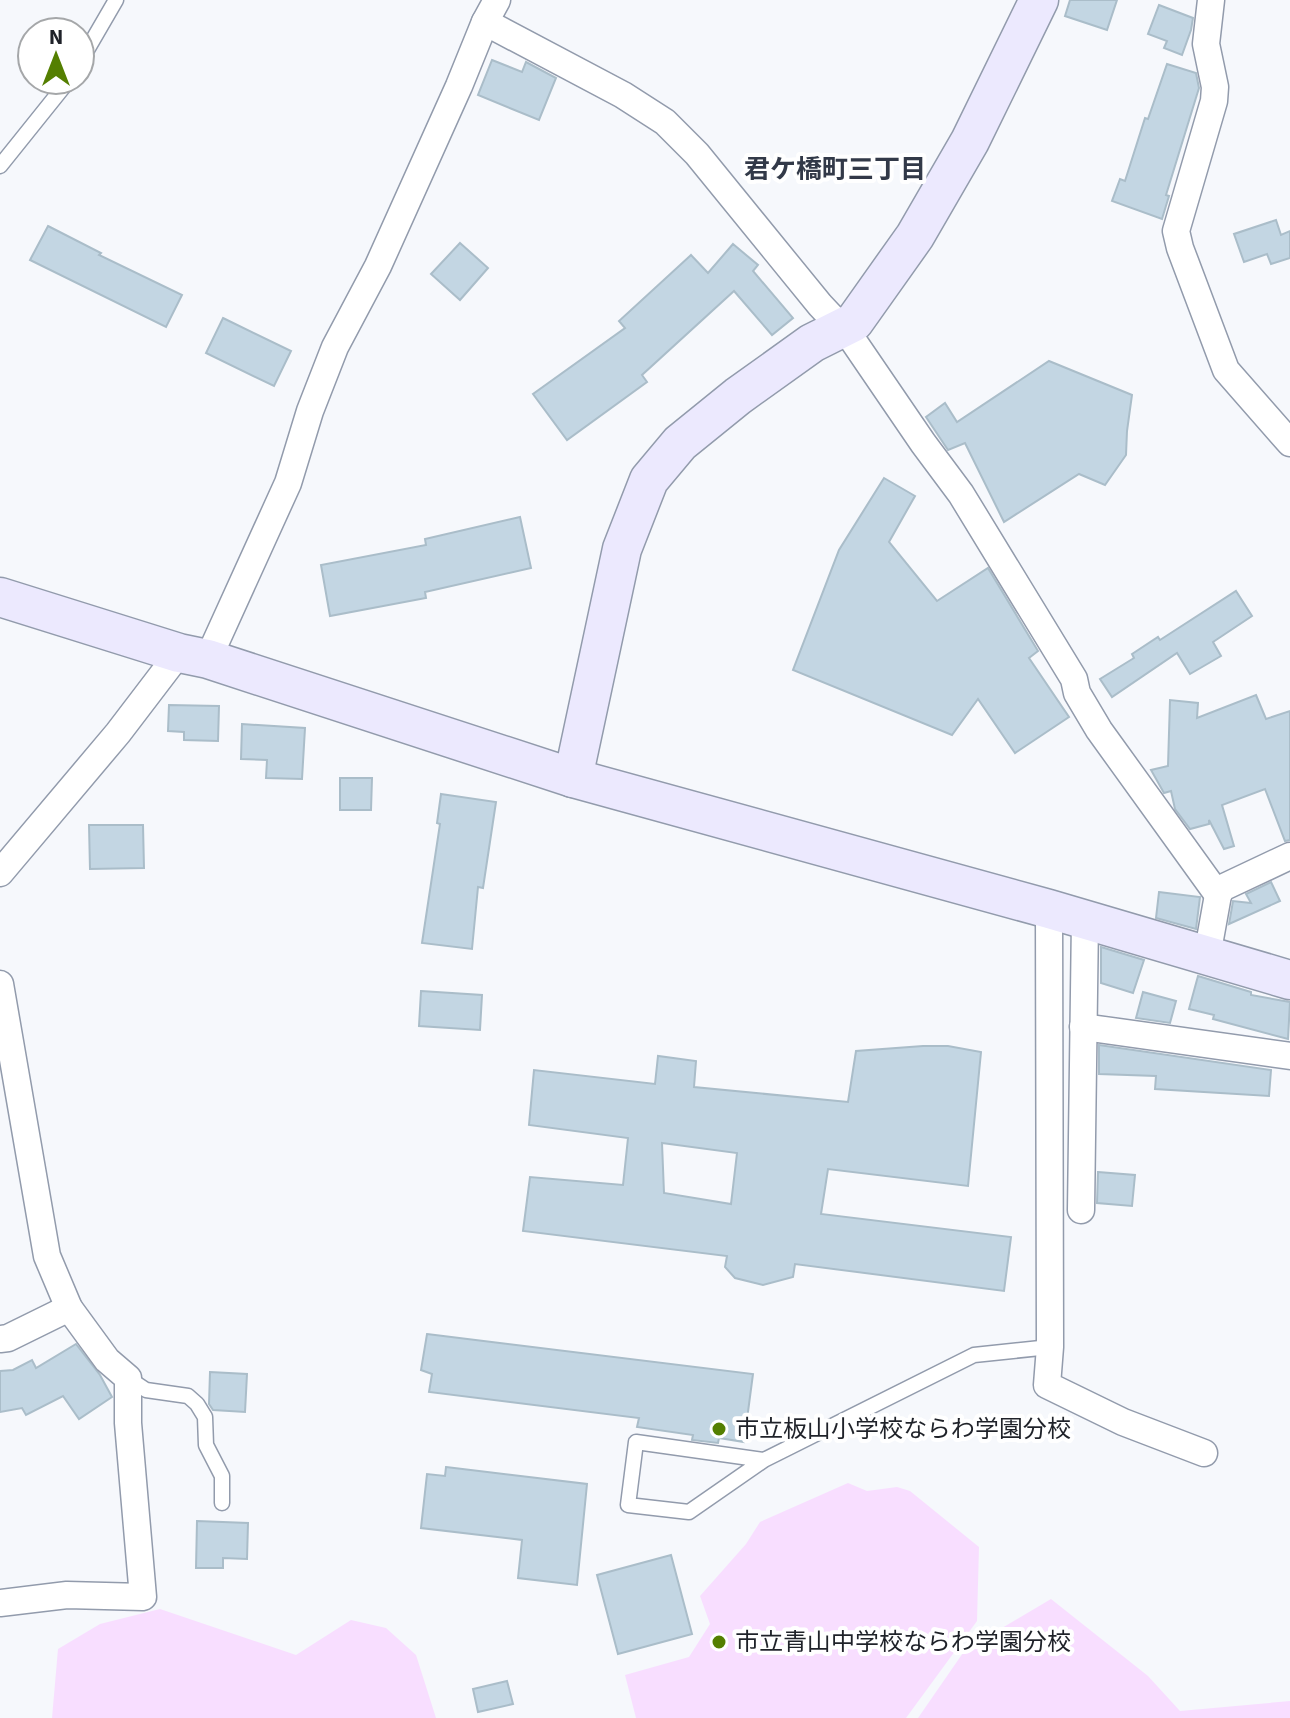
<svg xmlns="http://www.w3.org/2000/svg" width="1290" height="1718" font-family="'Source Sans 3','Noto Sans JP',sans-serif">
	<rect width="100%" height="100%" fill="#f6f8fc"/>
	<!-- green -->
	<g fill="#f8deff">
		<path d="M848,1483L867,1491L897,1487L910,1491L979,1547L977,1621L906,1718H636L625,1675L689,1657L710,1624L700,1596L746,1544L760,1522Z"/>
		<path d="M1051,1599L1148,1676L1180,1711L1290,1701V1718H918L965,1650Z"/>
		<path d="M160,1609L296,1655L351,1620L386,1628L416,1655L436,1718H52L58,1649L100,1624Z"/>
	</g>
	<!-- building -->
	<g fill="#c3d6e3" stroke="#aabdc9" stroke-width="2" fill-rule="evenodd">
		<path d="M1070,0H1117L1107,30L1065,16Z"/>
		<path d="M1159,5L1193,18L1191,30L1182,55L1164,48L1167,41L1148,34Z"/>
		<path d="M492,60L522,72L526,62L556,78L539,120L478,95Z"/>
		<path d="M1167,64L1196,73L1199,88L1166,195L1169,196L1162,219L1112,201L1120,179L1125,181L1145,118L1148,119Z"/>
		<path d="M1276,220L1281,235L1290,231V258L1271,264L1267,254L1244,262L1234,234Z"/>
		<path d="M48,226L101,253L99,255L182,295L166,327L30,260Z"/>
		<path d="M460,243L488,268L460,300L431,274Z"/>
		<path d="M733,244L758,265L753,271L793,318L772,335L734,291L642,375L647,382L567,440L533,394L625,328L619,321L691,255L708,273Z"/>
		<path d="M223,318L291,351L274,386L206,353Z"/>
		<path d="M1049,361L1132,395L1127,431L1126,455L1105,485L1079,474L1004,522L965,443L948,450L926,417L945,403L957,422Z"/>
		<path d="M884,478L915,496L889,542L937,601L988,568L1038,651L1029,658L1069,717L1015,753L978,699L952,735L793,670L839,550Z"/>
		<path d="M520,517L531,568L425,592L426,598L330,616L321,565L426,545L425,539Z"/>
		<path d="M1236,591L1252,616L1213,642L1221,656L1190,674L1177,653L1112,697L1100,679L1134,658L1132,654L1158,637L1160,640Z"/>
		<path d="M1256,695L1266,719L1290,711V840L1285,841L1265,789L1222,805L1234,846L1224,849L1209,820V824L1190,829L1175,809L1171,791L1164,793L1151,770L1168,766L1170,700L1198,703L1197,718Z"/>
		<path d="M169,705L219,706L218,741L184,740V732L168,731Z"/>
		<path d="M242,724L305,728L302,779L266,778L267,760L241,759Z"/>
		<path d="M340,778H372L371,810H340Z"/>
		<path d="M441,794L496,802L483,888L478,887L472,949L422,943L440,824L437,823Z"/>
		<path d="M89,825H143L144,868L90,869Z"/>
		<path d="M1271,882L1280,901L1229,924L1233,901L1251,903L1246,894Z"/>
		<path d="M1159,892L1200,897L1196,929L1156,918Z"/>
		<path d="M1101,947L1144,960L1133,993L1101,983Z"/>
		<path d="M1198,976L1251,992V995L1290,1002L1288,1039L1213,1019L1214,1015L1189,1009Z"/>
		<path d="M421,991L482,995L480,1030L419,1026Z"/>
		<path d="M1143,992L1176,1001L1170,1023L1136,1018Z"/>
		<path d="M1099,1045L1271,1070L1269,1096L1155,1089L1156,1076L1099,1074Z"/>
		<path d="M923,1046H948L981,1052L968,1186L828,1169L821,1214L1011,1237L1004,1291L795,1264L793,1277L763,1285L735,1278L725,1267L727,1256L523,1231L530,1177L623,1185L628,1138L529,1125L534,1070L655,1084L658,1056L696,1061L694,1087L848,1102L856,1051ZM662,1143L737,1153L731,1204L664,1193Z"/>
		<path d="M1098,1172L1135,1175L1132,1206L1097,1203Z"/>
		<path d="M427,1334L753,1374L744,1442L719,1438L718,1443L692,1440L693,1435L637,1427L639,1418L429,1392L432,1374L421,1370Z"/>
		<path d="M76,1344L100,1375L112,1397L79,1419L63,1396L26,1415L22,1408L0,1412V1371L13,1370L32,1360L36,1368Z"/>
		<path d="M210,1372L247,1374L245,1412L213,1410L209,1404Z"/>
		<path d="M446,1467L587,1484L577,1585L518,1578L522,1540L421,1528L427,1474L445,1476Z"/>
		<path d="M197,1521L248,1523L247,1559L223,1558V1568H196Z"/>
		<path d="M671,1555L692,1634L618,1654L597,1575Z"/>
		<path d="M507,1681L513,1704L478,1712L473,1689Z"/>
	</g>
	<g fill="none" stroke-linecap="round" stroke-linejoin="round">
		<defs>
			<g id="lane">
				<path d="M80,62L116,0"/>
				<path d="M0,166L69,80"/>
				<path d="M128,1378L146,1390L188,1396L197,1404L205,1417L206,1445L222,1476V1503"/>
				<path d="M764,1460L636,1442L628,1505L689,1512L764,1460L974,1355L1050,1347"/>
			</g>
			<g id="street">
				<path d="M1211,0L1206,44L1215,87L1214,101L1176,231L1180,248L1226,370L1290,443"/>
				<path d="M485,22L623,95L665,122L697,154L820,305L852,339L923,443L961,494L1074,679L1077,693L1099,730L1218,895"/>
				<path d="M208,659L288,483L310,411L335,347L378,266L459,86L485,22L497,0"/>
				<path d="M0,873L118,733L179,653"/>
				<path d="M1049,909L1050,1347L1047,1385L1123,1422L1204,1453"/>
				<path d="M1207,956L1218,895L1222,888L1290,856"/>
				<path d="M0,984L47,1256L69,1308L107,1360L128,1378V1423L143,1597L67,1595L0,1603"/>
				<path d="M1083,1027L1290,1056"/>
				<path d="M1081,1210L1085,920"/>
				<path d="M0,1339L8,1338L69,1308"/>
			</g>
			<g id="secondary">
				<path d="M0,597L179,653L208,659L573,778L1049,909L1290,980"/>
				<path d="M573,778L622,549L649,480L680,443L738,396L812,343L854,322L915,236L970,141L1039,0"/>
			</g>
		</defs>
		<!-- lane casing -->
		<use href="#lane" stroke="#929bac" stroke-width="17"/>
		<!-- street casing -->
		<use href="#street" stroke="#929bac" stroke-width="29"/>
		<!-- secondary casing -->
		<use href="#secondary" stroke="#929bac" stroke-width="41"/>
		<!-- lane -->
		<use href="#lane" stroke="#fff" stroke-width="14"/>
		<!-- street -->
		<use href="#street" stroke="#fff" stroke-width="26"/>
		<!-- secondary -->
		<use href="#secondary" stroke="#ece9fe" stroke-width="38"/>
	</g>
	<!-- markers -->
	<g fill="#547f01" stroke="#fff" stroke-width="3">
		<circle cx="719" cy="1429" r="8"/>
		<circle cx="719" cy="1642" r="8"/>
	</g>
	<g text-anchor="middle" stroke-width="8" stroke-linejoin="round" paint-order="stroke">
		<!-- poi labels -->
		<g font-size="24" fill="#1f2229" stroke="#fff" text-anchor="start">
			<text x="735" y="1437">市立板山小学校ならわ学園分校</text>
			<text x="735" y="1650">市立青山中学校ならわ学園分校</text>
		</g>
		<!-- neighbourhood labels -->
		<g font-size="26" font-weight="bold" fill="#323948" stroke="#fff">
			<text x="835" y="178">君ケ橋町三丁目</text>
		</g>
	</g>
	<!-- north arrow -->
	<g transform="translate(56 56)"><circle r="38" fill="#ffffff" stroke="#a5a7a9" stroke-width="2"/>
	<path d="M0-6L14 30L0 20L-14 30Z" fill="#547f01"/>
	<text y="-12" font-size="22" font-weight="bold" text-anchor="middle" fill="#1f2229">N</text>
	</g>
</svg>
